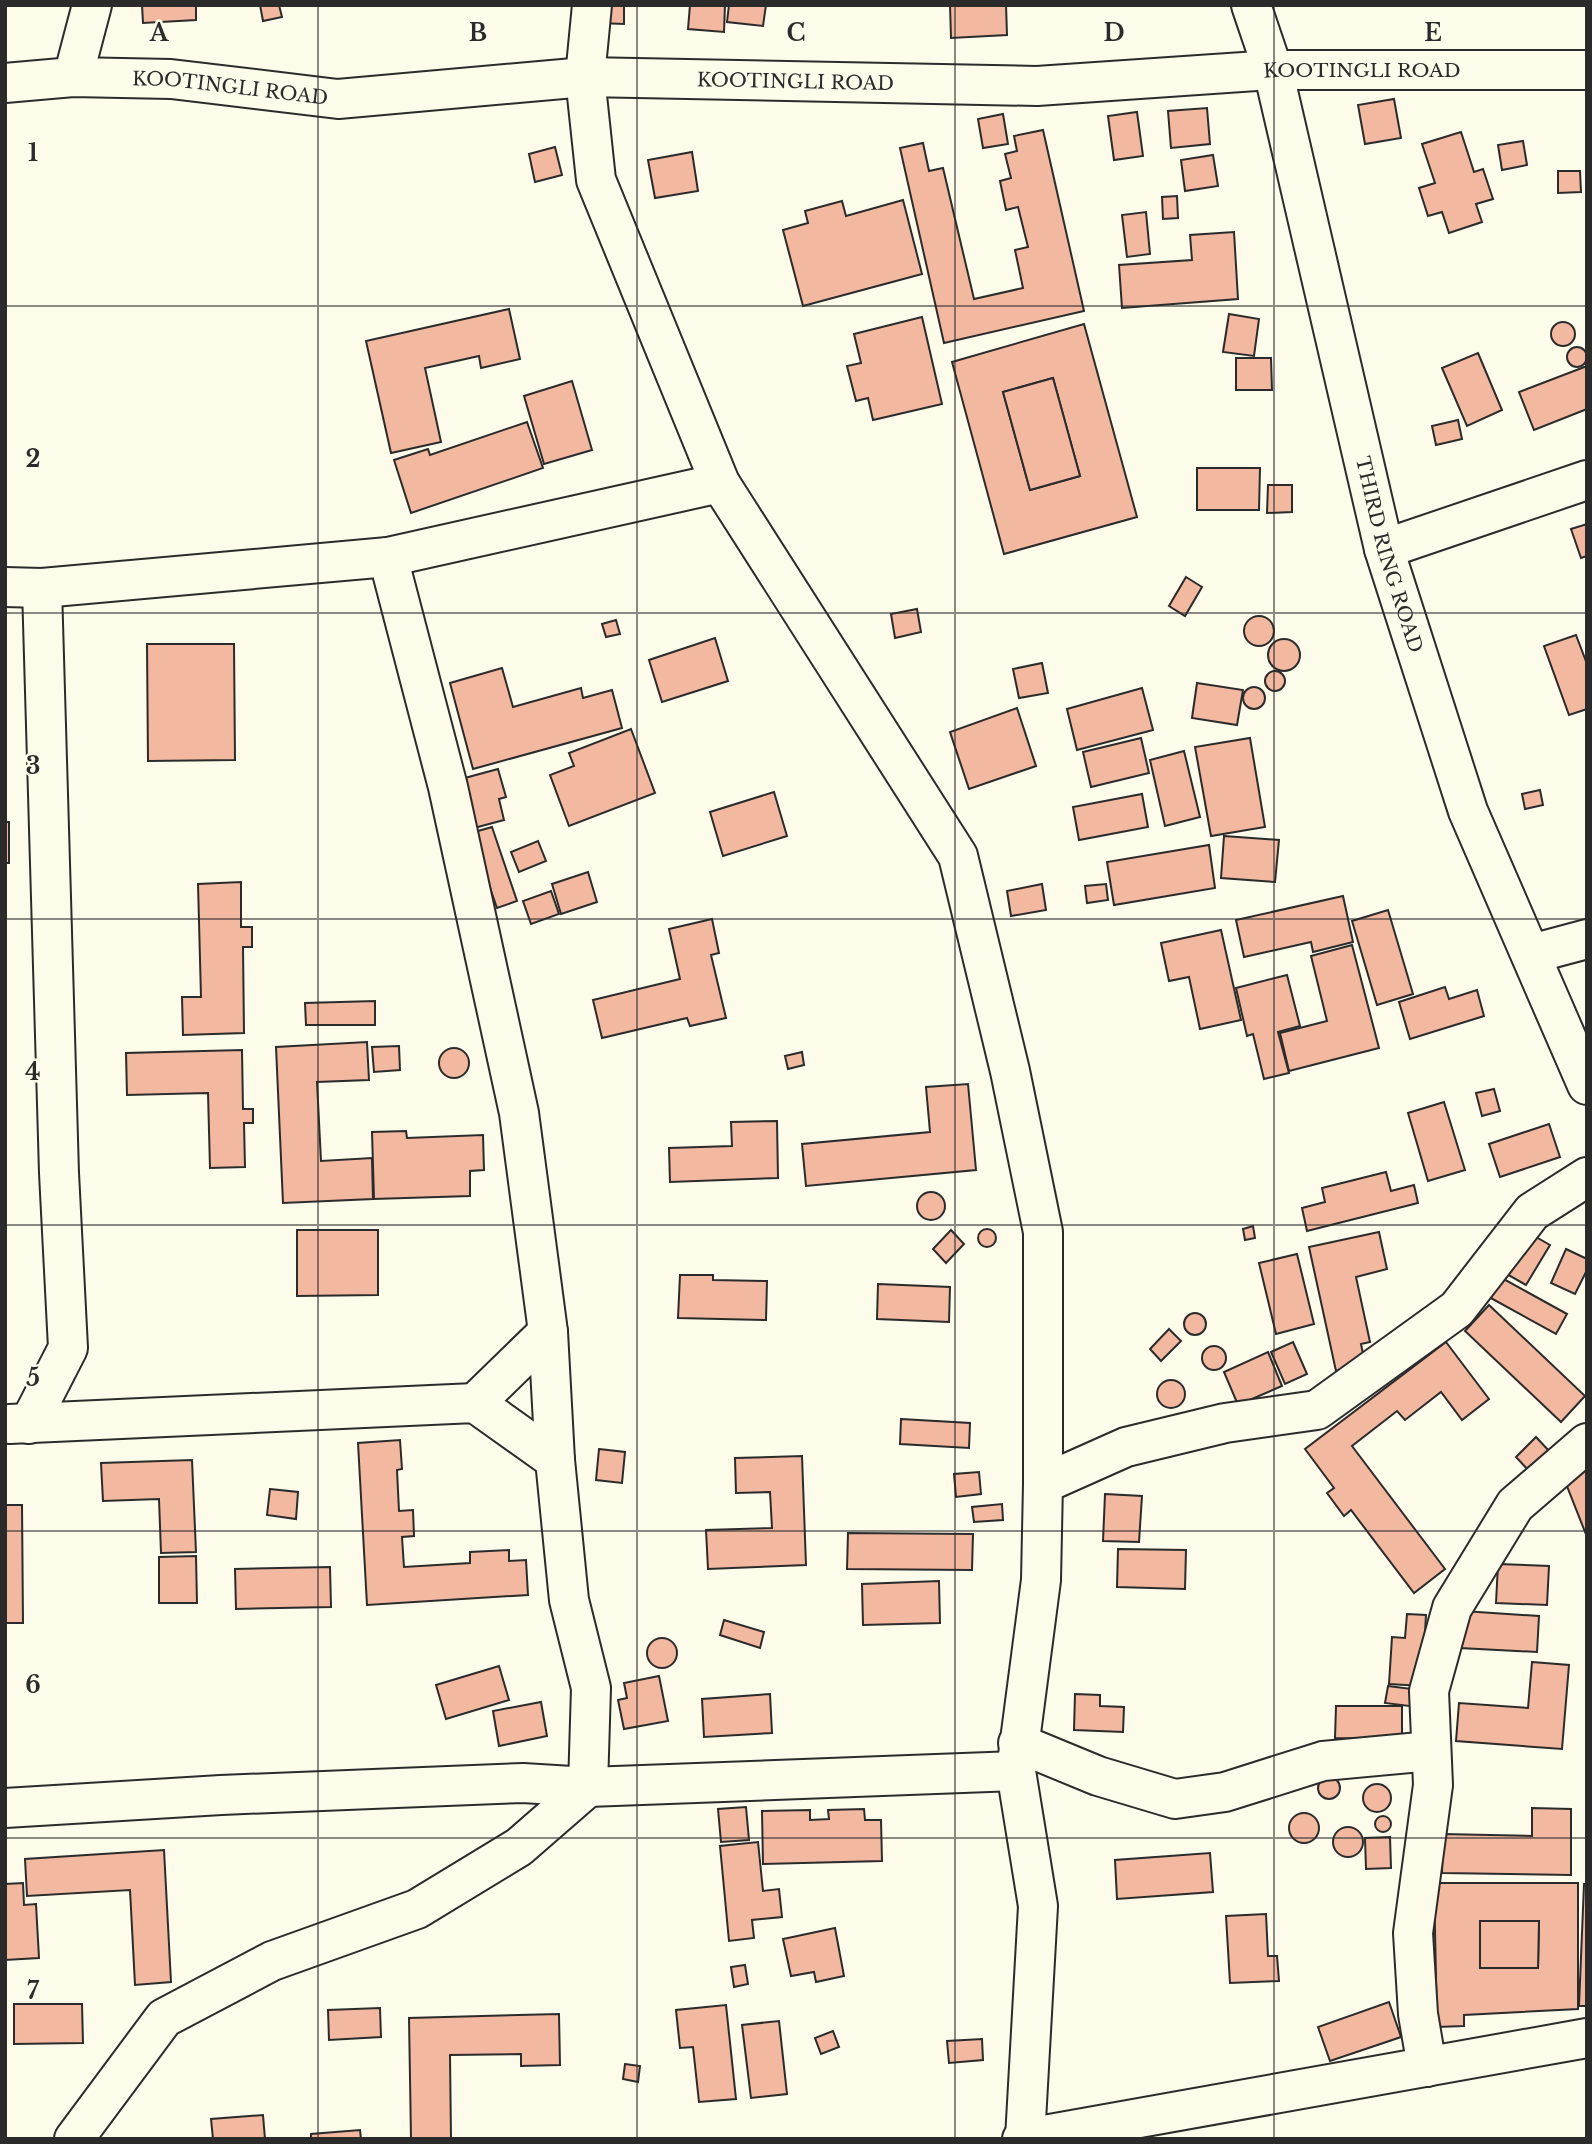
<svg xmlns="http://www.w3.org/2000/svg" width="1592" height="2144" font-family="'Libre Baskerville',serif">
	<rect width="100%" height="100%" fill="#fdfbea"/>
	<!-- building -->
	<g fill="#f2b8a0" stroke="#2b2b2b" stroke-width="2" fill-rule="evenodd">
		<path d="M142,5H196V20L143,23Z"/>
		<path d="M260,5H279L282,17L263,21Z"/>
		<path d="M599,5H624V24L599,23Z"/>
		<path d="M690,5H725L724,32L688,29Z"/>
		<path d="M729,5H766L763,26L727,22Z"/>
		<path d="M950,5H1006L1007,35L951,38Z"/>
		<path d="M1394,99L1401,138L1365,144L1358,105Z"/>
		<path d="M1207,108L1210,144L1171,148L1168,111Z"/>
		<path d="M1137,112L1143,156L1114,160L1108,116Z"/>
		<path d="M1003,114L1008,144L983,148L978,119Z"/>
		<path d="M1043,130L1084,311L944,343L900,148L923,143L929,171L943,168L974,299L1023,288L1015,250L1028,247L1018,207L1006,210L1000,181L1011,178L1005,154L1017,151L1014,136Z"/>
		<path d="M1461,132L1474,172L1483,169L1493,199L1476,204L1482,222L1449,233L1442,212L1428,216L1419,188L1435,183L1422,144Z"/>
		<path d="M1523,141L1527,165L1502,170L1498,145Z"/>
		<path d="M555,147L562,175L535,182L529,154Z"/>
		<path d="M692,152L698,191L655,198L648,160Z"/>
		<path d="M1213,155L1218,186L1185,191L1181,160Z"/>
		<path d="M1558,171H1580L1581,192L1558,193Z"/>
		<path d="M1177,196L1178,218L1163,219L1162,197Z"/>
		<path d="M903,200L922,274L803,306L783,230L808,223L805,211L842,201L846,216Z"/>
		<path d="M1146,212L1150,254L1127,257L1122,215Z"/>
		<path d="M1234,232L1238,299L1122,308L1119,265L1192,260L1190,235Z"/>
		<path d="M509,309L520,359L481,368L479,356L425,368L441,442L391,453L366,341Z"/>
		<path d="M1229,314L1259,319L1254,356L1223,352Z"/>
		<path d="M922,317L942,404L873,420L868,398L856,401L847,366L861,363L854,334Z"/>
		<circle cx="1563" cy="334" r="12"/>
		<path d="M1084,324L1137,517L1004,554L952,362ZM1053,378L1080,476L1030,490L1003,392Z"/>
		<circle cx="1577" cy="357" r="10"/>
		<path d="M1478,353L1502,410L1467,426L1442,368Z"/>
		<path d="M1236,358H1271L1272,390H1236Z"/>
		<path d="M1587,366V409L1534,430L1519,392Z"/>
		<path d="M1053,378L1080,476L1030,490L1003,392Z"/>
		<path d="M572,381L592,450L544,464L524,396Z"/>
		<path d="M1458,420L1462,439L1436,445L1432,426Z"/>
		<path d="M527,422L543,468L411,513L394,460L428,449L430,455Z"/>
		<path d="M1197,468H1260L1259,510H1197Z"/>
		<path d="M1268,485H1292V512L1267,513Z"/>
		<path d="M1587,524V556L1581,558L1571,529Z"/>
		<path d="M1186,577L1202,587L1185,616L1169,606Z"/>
		<path d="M917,609L921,632L895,638L891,614Z"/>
		<circle cx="1259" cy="631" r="15"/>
		<path d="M616,620L620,634L606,637L602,624Z"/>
		<path d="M1576,635L1587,664V709L1569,715L1544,646Z"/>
		<path d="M715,638L728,681L662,702L649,660Z"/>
		<circle cx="1284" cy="655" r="16"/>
		<path d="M147,644H234L235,760L148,761Z"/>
		<path d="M1042,663L1048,693L1019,698L1013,669Z"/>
		<path d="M502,668L513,707L581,688L583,698L612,690L622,728L473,769L450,683Z"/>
		<circle cx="1275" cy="681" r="10"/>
		<path d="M1197,683L1243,690L1237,725L1192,718Z"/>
		<circle cx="1254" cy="698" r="11"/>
		<path d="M1142,688L1153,730L1077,750L1067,709Z"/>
		<path d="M1017,708L1036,766L969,789L950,732Z"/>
		<path d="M631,729L655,793L569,826L550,775L574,766L569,753Z"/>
		<path d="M1141,738L1149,773L1091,787L1083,752Z"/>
		<path d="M1250,738L1265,827L1211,836L1195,747Z"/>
		<path d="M1184,751L1200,817L1165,826L1150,760Z"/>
		<path d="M498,769L506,797L499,799L504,820L474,828L461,779Z"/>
		<path d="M1540,790L1543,805L1525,809L1522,794Z"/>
		<path d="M774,792L787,836L723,856L710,812Z"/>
		<path d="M1142,794L1148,827L1079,840L1073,807Z"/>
		<rect x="5" y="822" width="4" height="41"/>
		<path d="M492,827L517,901L497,908L471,833Z"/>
		<path d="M1224,836L1279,840L1275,882L1221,878Z"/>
		<path d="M538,841L546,861L519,872L511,852Z"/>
		<path d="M1209,845L1215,888L1114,905L1107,862Z"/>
		<path d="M588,872L597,902L561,914L552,884Z"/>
		<path d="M241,882V927H252V947H243L244,1033L183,1035L182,997H201L198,884Z"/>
		<path d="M1042,884L1046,910L1011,916L1007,891Z"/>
		<path d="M1106,884L1108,900L1087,903L1085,886Z"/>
		<path d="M551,891L559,914L531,924L523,901Z"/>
		<path d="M1343,896L1353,942L1313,952L1311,942L1244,957L1236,920Z"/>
		<path d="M1388,910L1413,994L1377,1005L1352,921Z"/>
		<path d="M712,919L719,953L711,955L726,1018L690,1026L687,1018L602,1038L593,1000L680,979L669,929Z"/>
		<path d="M1221,930L1241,1020L1200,1029L1189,977L1169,981L1161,943Z"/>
		<path d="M1352,945L1379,1048L1289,1071L1280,1033L1327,1021L1311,956Z"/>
		<path d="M1287,975L1300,1026L1278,1032L1289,1073L1264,1079L1253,1034L1247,1036L1236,988Z"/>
		<path d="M1445,987L1449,999L1477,990L1484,1016L1410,1039L1399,1002Z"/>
		<path d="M375,1001V1025H306L305,1003Z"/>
		<path d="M367,1042L369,1080L317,1082L321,1161L372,1158L373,1199L283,1203L276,1047Z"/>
		<path d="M399,1046L400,1070L374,1072L372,1047Z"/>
		<circle cx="454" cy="1063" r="15"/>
		<path d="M242,1050L243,1109H253V1123H244L245,1167L210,1168L208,1093L127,1095L126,1053Z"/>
		<path d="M802,1052L804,1065L788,1069L785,1056Z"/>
		<path d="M968,1084L976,1170L806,1186L802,1144L930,1132L926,1087Z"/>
		<path d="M1494,1089L1500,1111L1482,1116L1476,1093Z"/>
		<path d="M1444,1102L1465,1170L1428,1181L1408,1113Z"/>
		<path d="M777,1121L778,1178L670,1182L669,1148L732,1146L731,1122Z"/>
		<path d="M1549,1124L1560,1157L1500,1177L1489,1144Z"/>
		<path d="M406,1131L407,1138L483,1135L484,1170L470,1171V1196L374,1199L372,1132Z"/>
		<path d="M1386,1172L1391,1191L1414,1185L1418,1203L1307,1231L1302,1208L1325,1202L1322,1188Z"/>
		<circle cx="931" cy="1206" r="14"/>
		<path d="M1253,1226L1255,1238L1245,1240L1243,1229Z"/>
		<circle cx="987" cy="1238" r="9"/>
		<path d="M1522,1229L1550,1245L1526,1285L1498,1269Z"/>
		<path d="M297,1230H378V1295L297,1296Z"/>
		<path d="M951,1230L964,1244L946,1263L933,1249Z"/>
		<path d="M1379,1232L1387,1269L1356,1277L1370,1342L1361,1344L1365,1364L1336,1371L1309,1247Z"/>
		<path d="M1566,1249L1587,1259V1270L1575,1294L1551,1283Z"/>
		<path d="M1297,1254L1314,1324L1276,1334L1259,1263Z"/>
		<path d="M680,1275H713V1280L767,1281L766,1320L678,1318Z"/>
		<path d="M1500,1277L1567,1314L1556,1334L1489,1297Z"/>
		<path d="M878,1284L950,1287L949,1322L877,1319Z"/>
		<path d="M1489,1305L1585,1396L1561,1422L1465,1331Z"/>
		<circle cx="1195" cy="1324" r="11"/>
		<path d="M1169,1329L1181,1341L1161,1361L1150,1349Z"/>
		<path d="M1293,1342L1307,1374L1285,1384L1271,1352Z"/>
		<path d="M1446,1342L1489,1399L1462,1420L1441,1392L1405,1420L1397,1411L1352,1446L1445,1569L1414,1593L1351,1510L1344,1516L1327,1493L1334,1488L1305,1449Z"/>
		<circle cx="1214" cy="1358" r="12"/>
		<path d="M1268,1352L1282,1386L1238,1405L1224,1372Z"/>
		<circle cx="1171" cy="1394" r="14"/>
		<path d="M901,1419L970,1423L969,1448L900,1444Z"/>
		<path d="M1536,1437L1550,1452L1530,1472L1516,1457Z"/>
		<path d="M400,1440L402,1469L397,1470L399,1511L413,1510L414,1536L402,1537L404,1567L470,1563V1552L509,1550V1561L526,1560L528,1595L367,1605L358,1443Z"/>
		<path d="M599,1449L625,1452L622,1483L596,1480Z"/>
		<path d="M802,1456L806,1565L708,1569L706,1530L772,1528L770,1492L736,1493L735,1458Z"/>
		<path d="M192,1460L196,1552L161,1553L159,1499L103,1501L101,1463Z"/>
		<path d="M1587,1461V1537L1561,1471Z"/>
		<path d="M979,1472L981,1494L956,1497L954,1474Z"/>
		<path d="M270,1489L298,1492L296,1519L267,1515Z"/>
		<path d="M1105,1494L1142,1496L1139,1542L1103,1541Z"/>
		<path d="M1002,1504L1003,1520L974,1522L972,1507Z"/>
		<path d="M5,1505H22L23,1623H5Z"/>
		<path d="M848,1533L973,1534L972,1570L847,1569Z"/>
		<path d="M1118,1549L1186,1550L1185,1589L1117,1587Z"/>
		<path d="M196,1556L197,1603H159V1557Z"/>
		<path d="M1498,1564L1549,1566L1547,1605L1496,1603Z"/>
		<path d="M330,1567L331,1607L236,1609L235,1569Z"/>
		<path d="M939,1581L940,1623L863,1625L862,1584Z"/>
		<path d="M1463,1611L1539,1616L1537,1652L1460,1648Z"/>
		<path d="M1407,1614L1426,1615L1422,1686L1389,1684L1392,1637L1405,1638Z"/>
		<path d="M724,1620L764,1632L760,1648L720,1635Z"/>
		<circle cx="662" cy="1653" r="15"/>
		<path d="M1532,1662L1569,1665L1562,1749L1456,1741L1459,1703L1528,1708Z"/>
		<path d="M499,1666L509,1700L446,1719L436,1685Z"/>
		<path d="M659,1676L668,1721L624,1729L618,1700L627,1698L624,1683Z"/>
		<path d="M1388,1686L1420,1690L1417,1707L1385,1703Z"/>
		<path d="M770,1694L772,1733L704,1737L702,1699Z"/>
		<path d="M1075,1694L1100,1695V1706L1124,1707L1123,1732L1074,1730Z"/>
		<path d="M541,1702L547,1736L499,1746L493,1711Z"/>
		<path d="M1336,1706H1402V1739L1335,1738Z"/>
		<circle cx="1329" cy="1788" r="11"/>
		<circle cx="1377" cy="1798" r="14"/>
		<path d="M746,1807L749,1840L721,1842L718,1809Z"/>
		<path d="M1532,1808L1571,1809V1875L1442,1873L1443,1834L1532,1836Z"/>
		<path d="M864,1809L865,1820H881L882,1861L763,1864L762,1811L810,1810V1820L829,1819L828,1810Z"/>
		<circle cx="1304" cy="1828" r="15"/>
		<circle cx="1383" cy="1824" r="8"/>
		<circle cx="1348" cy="1842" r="15"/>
		<path d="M1390,1837L1391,1868L1366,1869L1365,1838Z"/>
		<path d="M758,1842L763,1891L779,1889L782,1917L752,1920L754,1938L729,1941L720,1846Z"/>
		<path d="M164,1850L171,1982L135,1985L130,1890L27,1896L25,1859Z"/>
		<path d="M1210,1853L1213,1892L1117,1899L1115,1860Z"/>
		<path d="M23,1883L24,1905L36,1904L39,1958L5,1960V1884Z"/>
		<path d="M1434,1883H1578V2009L1464,2015V2026L1437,2027ZM1480,1921H1539L1538,1968H1480Z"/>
		<path d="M1584,1884H1587V2006H1579Z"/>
		<path d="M1266,1914L1268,1956H1277L1279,1981L1230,1983L1226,1916Z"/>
		<path d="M1480,1921H1539L1538,1968H1480Z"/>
		<path d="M835,1928L844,1976L816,1982L814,1972L791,1976L783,1939Z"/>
		<path d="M745,1965L748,1984L734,1987L731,1967Z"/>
		<path d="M1389,2002L1401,2037L1330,2061L1318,2027Z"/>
		<path d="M14,2004H82L83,2043L14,2044Z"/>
		<path d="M726,2005L736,2099L699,2102L693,2047L680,2048L676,2010Z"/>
		<path d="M380,2008L381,2037L329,2040L328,2010Z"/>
		<path d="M559,2014L560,2065L521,2066V2054L450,2055L451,2139H411L409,2018Z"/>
		<path d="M779,2021L787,2094L751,2098L742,2025Z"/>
		<path d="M833,2031L839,2047L821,2054L815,2038Z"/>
		<path d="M982,2039L983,2060L949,2063L947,2041Z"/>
		<path d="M625,2064L640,2066L638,2082L623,2079Z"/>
		<path d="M263,2115L265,2139H213L211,2119Z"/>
		<path d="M360,2130L361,2139H311V2134Z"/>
	</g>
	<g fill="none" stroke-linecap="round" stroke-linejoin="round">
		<defs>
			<g id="minor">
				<path d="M592,5L585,77L596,180L720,483L958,856L1010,1071L1043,1232V1484"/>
				<path id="s1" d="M1251,5L1273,70L1384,549L1468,811L1587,1085"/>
				<path d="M73,77L92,5"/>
				<path id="s2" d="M5,83L73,77L171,79L338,99L585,77L1037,86L1273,70H1587"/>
				<path d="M1384,549L1587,480"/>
				<path d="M5,587L42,588L388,557L720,483"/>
				<path d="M1531,954L1587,939"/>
				<path d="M475,1403L548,1332"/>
				<path d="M9,1424L475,1403L555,1460"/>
				<path d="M29,1424L68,1348L59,1173L42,588"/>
				<path d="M1018,1743L1098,1776L1175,1799L1225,1792L1323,1761L1431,1751"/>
				<path d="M5,1808L221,1795L523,1783L588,1787L1016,1771"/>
				<path d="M1427,2067L1418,2014L1413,1933L1433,1785L1429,1691L1452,1608L1515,1505L1587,1443"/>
				<path d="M74,2139L164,2018L272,1961L417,1909L519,1847L588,1787L591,1688L569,1600L555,1460L548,1332L519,1113L448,787L388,557"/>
				<path d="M1022,2139L1587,2038"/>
				<path d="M1025,2139L1038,1906L1016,1771L1041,1580L1043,1484L1126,1447L1225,1423L1317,1410L1457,1309L1532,1212L1587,1177"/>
			</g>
		</defs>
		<!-- minor casing -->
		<use href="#minor" stroke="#2b2b2b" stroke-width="42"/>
		<!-- minor -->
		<use href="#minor" stroke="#fdfbea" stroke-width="38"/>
	</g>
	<!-- grid -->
	<path fill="none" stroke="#2b2b2b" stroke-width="2" stroke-opacity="0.55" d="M318,5V2139M637,5V2139M955,5V2139M1274,5V2139M5,306H1587M5,613H1587M5,919H1587M5,1225H1587M5,1531H1587M5,1838H1587"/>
	<g text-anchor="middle" stroke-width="5" stroke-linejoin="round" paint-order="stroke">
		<!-- street labels -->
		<g font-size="19" fill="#2b2b2b" stroke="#fdfbea">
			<text dy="7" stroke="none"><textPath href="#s2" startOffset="1360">KOOTINGLI ROAD</textPath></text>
			<text dy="7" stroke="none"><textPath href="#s2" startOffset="793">KOOTINGLI ROAD</textPath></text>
			<text dy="7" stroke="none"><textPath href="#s2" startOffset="226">KOOTINGLI ROAD</textPath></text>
			<text dy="7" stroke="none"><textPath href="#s1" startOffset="567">THIRD RING ROAD</textPath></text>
		</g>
	</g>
	<g font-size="23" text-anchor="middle" font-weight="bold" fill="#2b2b2b" stroke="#fdfbea" stroke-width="5" stroke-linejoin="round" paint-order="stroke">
		<text x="159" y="41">A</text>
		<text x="478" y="41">B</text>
		<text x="796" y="41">C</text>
		<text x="1114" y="41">D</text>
		<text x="1433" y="41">E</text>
		<text x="33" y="161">1</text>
		<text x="33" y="467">2</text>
		<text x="33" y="774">3</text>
		<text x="33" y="1080">4</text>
		<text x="33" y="1386">5</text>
		<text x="33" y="1693">6</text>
		<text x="33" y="1999">7</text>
	</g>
	<!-- border -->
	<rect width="1592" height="2144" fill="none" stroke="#2b2b2b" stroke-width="14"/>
</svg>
